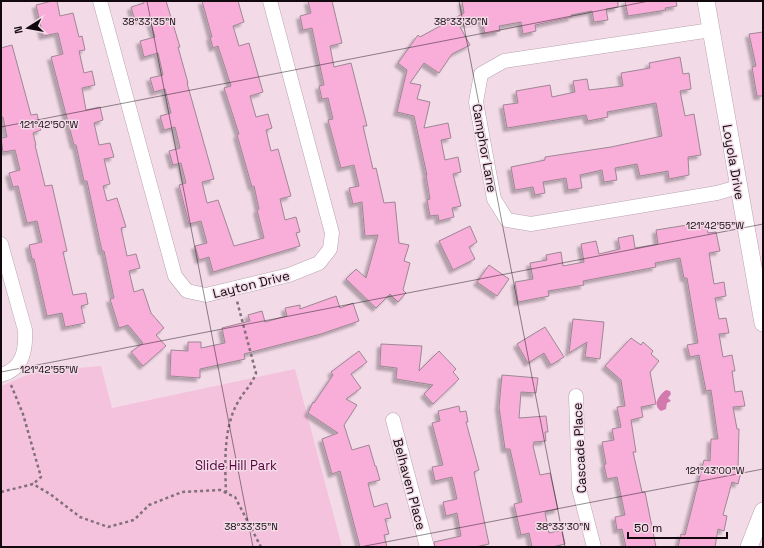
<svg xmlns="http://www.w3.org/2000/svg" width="764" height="548" font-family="'Space Grotesk',sans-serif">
	<defs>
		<filter id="shadow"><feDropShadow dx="-3.5" dy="3.5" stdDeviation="1" flood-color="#0004"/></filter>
	</defs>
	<rect width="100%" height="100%" fill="#f2dae7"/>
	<!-- green -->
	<path fill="#f5c2de" d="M101,366L112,408L295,369L342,547H1V386L34,372Z"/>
	<!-- water -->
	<path fill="#d27aae" d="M666,390L670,391L671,394L668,398L671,401L667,403L666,409L661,411C652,405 659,395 666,390Z"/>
	<!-- building -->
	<g fill="#f9aed9" stroke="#9d8793" filter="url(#shadow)">
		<path d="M52,1H57L60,16L73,13L79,37L82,36L85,50L79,51L84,73L92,71L95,85L82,88L86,110L100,107L103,120L94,123L99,145L110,143L114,157L104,159L110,184L103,186L107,201L117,198L126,227L121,228L127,256L136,254L140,268L129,271L134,292L143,289L151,313L164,328L156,335L166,346L143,366L131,352L143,343L128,325L119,328L110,299L114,298L104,251H102L87,181H84L76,145H74L51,57L63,54L58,33L43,36L36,5Z"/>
		<path d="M143,1H166L180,47H178L188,83H187L214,179L202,182L207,203L218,200L234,246L264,238L257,210L259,209L254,186L252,187L237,135L239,134L224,88L231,86L218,46L213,48L210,37H212L202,1H238L244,22L233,26L239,46L249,43L263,92L250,96L256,117L268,114L272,128L266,130L271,151L278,149L291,196L280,199L285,220L296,217L300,232L296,233L300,246L213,272L209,257L199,260L195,246L207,243L201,221L189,224L179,185L186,183L181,163L173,165L169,151L180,148L175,127L164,130L160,116L171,113L165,89L154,92L150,78L163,75L158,53L144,57L140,41L155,37L149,17L135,21L131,7L144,3Z"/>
		<path d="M308,1H332L342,43L330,46L334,67L351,63L367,126H363L373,169L376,168L384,203L395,202L399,243L409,245L404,261L410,263L403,290L406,293L398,302L390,294L376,308L346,279L356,269L366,278L378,235L365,236L362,202L353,204L349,188L359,186L354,165L341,168L328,120L333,119L328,98L322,99L319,86L324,85L312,28L303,30L300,16L311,13Z"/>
		<path d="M462,1H618V7L606,9L608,20L594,22L592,11L571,15L572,17L535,25L536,31L523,34L521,22L499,26L500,31L485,34L482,20L459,25L470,45L452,54L439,73L424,63L410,83L421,85L417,99L430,102L424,128L448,123L451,138L441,140L445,160L458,157L461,172L453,174L461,206L452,208L454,217L439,221L438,215L430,216L427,200L430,199L426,175H427L414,116L397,112L407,70L398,63L418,35L420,37L464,13Z"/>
		<path d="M625,1H676L677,6L665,8L666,10L628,16Z"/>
		<path d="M763,32V96H757L752,67L756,66L749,34Z"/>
		<path d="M12,45L31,115L37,114L41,130L33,133L36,145H35L45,186L52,185L67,251L63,252L73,295L86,293L88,304L81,306L85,323L65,327L62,313L47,316L34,259H32L29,245L42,242L37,221L27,223L18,186L13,187L9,173L20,170L15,150L3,152L1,138L7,137L3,117H1V48Z"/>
		<path d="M680,57L683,74L689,73L691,89L680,91L685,116L694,114L701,155L688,157L689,175L669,179L668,171L640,176L637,164L615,168L617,180L604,182L602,170L580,175L582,188L568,190L566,178L543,182L545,193L535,195L533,187L515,190L511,167L545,160V157L611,147L662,136L656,103L607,112L608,117L588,121L586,115L507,128L503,105L518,103L516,91L550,85L552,97L575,92L573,81L587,79L589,90L623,86L621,73L650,68L649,63Z"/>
		<path d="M706,222L708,233L716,232L720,251L709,253L714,284L724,282L726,296L715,298L719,319L726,318L729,333L719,334L723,357L732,355L735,371H732L735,392L742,391L745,406L733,407L737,429H739L738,467L742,468L738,484L732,482L723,515L727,516L724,531L718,529L715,547H678L681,534L685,535L704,460L710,461L711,439H718L711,390L706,391L699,355L690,357L687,345L698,343L687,278H684L680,258L655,263L656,267L583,281L584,285L548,291L549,296L518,302L515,282L533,279L530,263L547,260L546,255L561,252L563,266L584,262L581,244L596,241L599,254L620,249L618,238L633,235L635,248L658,244L656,230Z"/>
		<path d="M470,226L477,242L469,247L475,259L453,270L439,241Z"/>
		<path d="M489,265L509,279L497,296L477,282Z"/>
		<path d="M336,296L340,308L353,303L359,321L321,334L244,354L245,359L200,369V378L170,376L171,350L188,351V342H201V348L225,343L222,328L250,321L248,315L262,311L265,322L287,316L285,308L300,305V309Z"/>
		<path d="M573,319L604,322L600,359L585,357L587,342L569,353Z"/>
		<path d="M545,327L564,357L551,365L544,353L528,363L517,344Z"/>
		<path d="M631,338L641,345L643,342L653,351L651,354L659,361L650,372L656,404L641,407L643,417L631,420L636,452H633L642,492H645L656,547H626L622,529L617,530L615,517L625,515L617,477L607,479L604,465L606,464L602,442L614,440L612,429L621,427L617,407L625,406L621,380L605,366Z"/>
		<path d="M381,344L422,346L419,371L439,351L456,369L453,372L459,379L433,404L424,394L433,385L396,379L397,368L380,366Z"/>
		<path d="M359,351L367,362L351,374L361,388L346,399L357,405L344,425L352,450L369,445L375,466H376L380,480L368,483L374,507L387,503L391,518L385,519L389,534L384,535L387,547H360L340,471L332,474L322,439L338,433L308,413L313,402L314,403L333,375L331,372Z"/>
		<path d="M502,375L538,378L536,393L521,392L519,418L546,416L548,432H545L546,441L534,442L533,446L540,475L550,473L558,509L545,512L549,533L562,530L565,544L552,547H532L529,533L521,535L514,504L522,502L510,449H505L499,407Z"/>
		<path d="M459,406L460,412L466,411L468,422H466L479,470L474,472L489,544L475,547H435L434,542L461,536L457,513L446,516L443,502L457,499L452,477L435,481L432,467L443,465L432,423L440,421L438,411Z"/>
	</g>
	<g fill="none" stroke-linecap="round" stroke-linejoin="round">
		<defs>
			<g id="minor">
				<path d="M100,1L175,276L187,291L206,295L289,275L319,263L330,249L332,233L270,1"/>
				<path d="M711,30L504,61L481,74L476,102L494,199L507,220L531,224L717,193L738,187"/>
				<path d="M1,244L25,330C26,350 23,369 1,375"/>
				<path d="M576,396L579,489L594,547"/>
				<path d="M393,420L427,547"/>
			</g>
			<g id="tertiary">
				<path d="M706,1L763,323"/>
				<path d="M749,547L763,511"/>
			</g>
		</defs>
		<!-- minor casing -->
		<use href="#minor" stroke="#baa3af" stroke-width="15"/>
		<!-- tertiary casing -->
		<use href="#tertiary" stroke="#baa3af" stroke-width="18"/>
		<!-- path -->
		<g stroke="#807079" stroke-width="2.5" stroke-dasharray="3 3" stroke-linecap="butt">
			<path d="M11,385L23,414L41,477L33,484"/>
			<path d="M1,492L33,484L50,494L80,517L108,527L134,520L149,505L182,492L220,490L235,497L261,547"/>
			<path d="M226,493C225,464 223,428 238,402C244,391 252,385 256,373L237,301"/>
		</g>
		<!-- minor -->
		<use href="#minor" stroke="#fff" stroke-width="14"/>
		<!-- tertiary -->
		<use href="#tertiary" stroke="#fff" stroke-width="17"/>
	</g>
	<!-- ticks -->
	<path fill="none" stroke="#11090d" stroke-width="1" stroke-opacity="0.45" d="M147,1L253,547M459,1L565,547M1,127L649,1M1,372L763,224M360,547L763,469"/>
	<g text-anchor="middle" stroke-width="3" stroke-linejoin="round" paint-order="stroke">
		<!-- street labels -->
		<g font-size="13" fill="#11090d" stroke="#f2dae7">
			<text transform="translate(485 148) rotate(80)" y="5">Camphor Lane</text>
			<text transform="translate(734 162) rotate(80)" y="5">Loyola Drive</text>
			<text transform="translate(251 284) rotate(-14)" y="5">Layton Drive</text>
			<text transform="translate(579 448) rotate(-93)" y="5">Cascade Place</text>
			<text transform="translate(410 484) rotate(75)" y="5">Belhaven Place</text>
		</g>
		<!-- park labels -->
		<g font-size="13" fill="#56043e" stroke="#f2dae7">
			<text x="236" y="470">Slide Hill Park</text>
		</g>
	</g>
	<g font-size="10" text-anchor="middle" fill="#11090d" stroke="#f2dae7" stroke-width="3" stroke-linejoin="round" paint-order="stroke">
		<text x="149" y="25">38°33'35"N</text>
		<text x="461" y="25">38°33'30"N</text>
		<text x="49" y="128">121°42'50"W</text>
		<text x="715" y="229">121°42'55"W</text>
		<text x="49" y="373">121°42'55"W</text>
		<text x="715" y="474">121°43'00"W</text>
		<text x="251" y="530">38°33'35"N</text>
		<text x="563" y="530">38°33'30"N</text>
	</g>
	<!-- border -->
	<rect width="764" height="548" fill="none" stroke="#11090d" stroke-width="4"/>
	<!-- north arrow -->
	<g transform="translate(28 28) rotate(259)" stroke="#f2dae7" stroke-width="3" paint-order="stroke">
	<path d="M0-3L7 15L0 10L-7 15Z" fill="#11090d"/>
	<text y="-6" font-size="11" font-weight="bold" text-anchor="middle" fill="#11090d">N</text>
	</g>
	<!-- scale -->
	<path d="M628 532v6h99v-6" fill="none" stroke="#11090d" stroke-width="2"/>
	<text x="634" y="532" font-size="12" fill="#11090d" stroke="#f2dae7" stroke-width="3" paint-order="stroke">50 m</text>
</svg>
